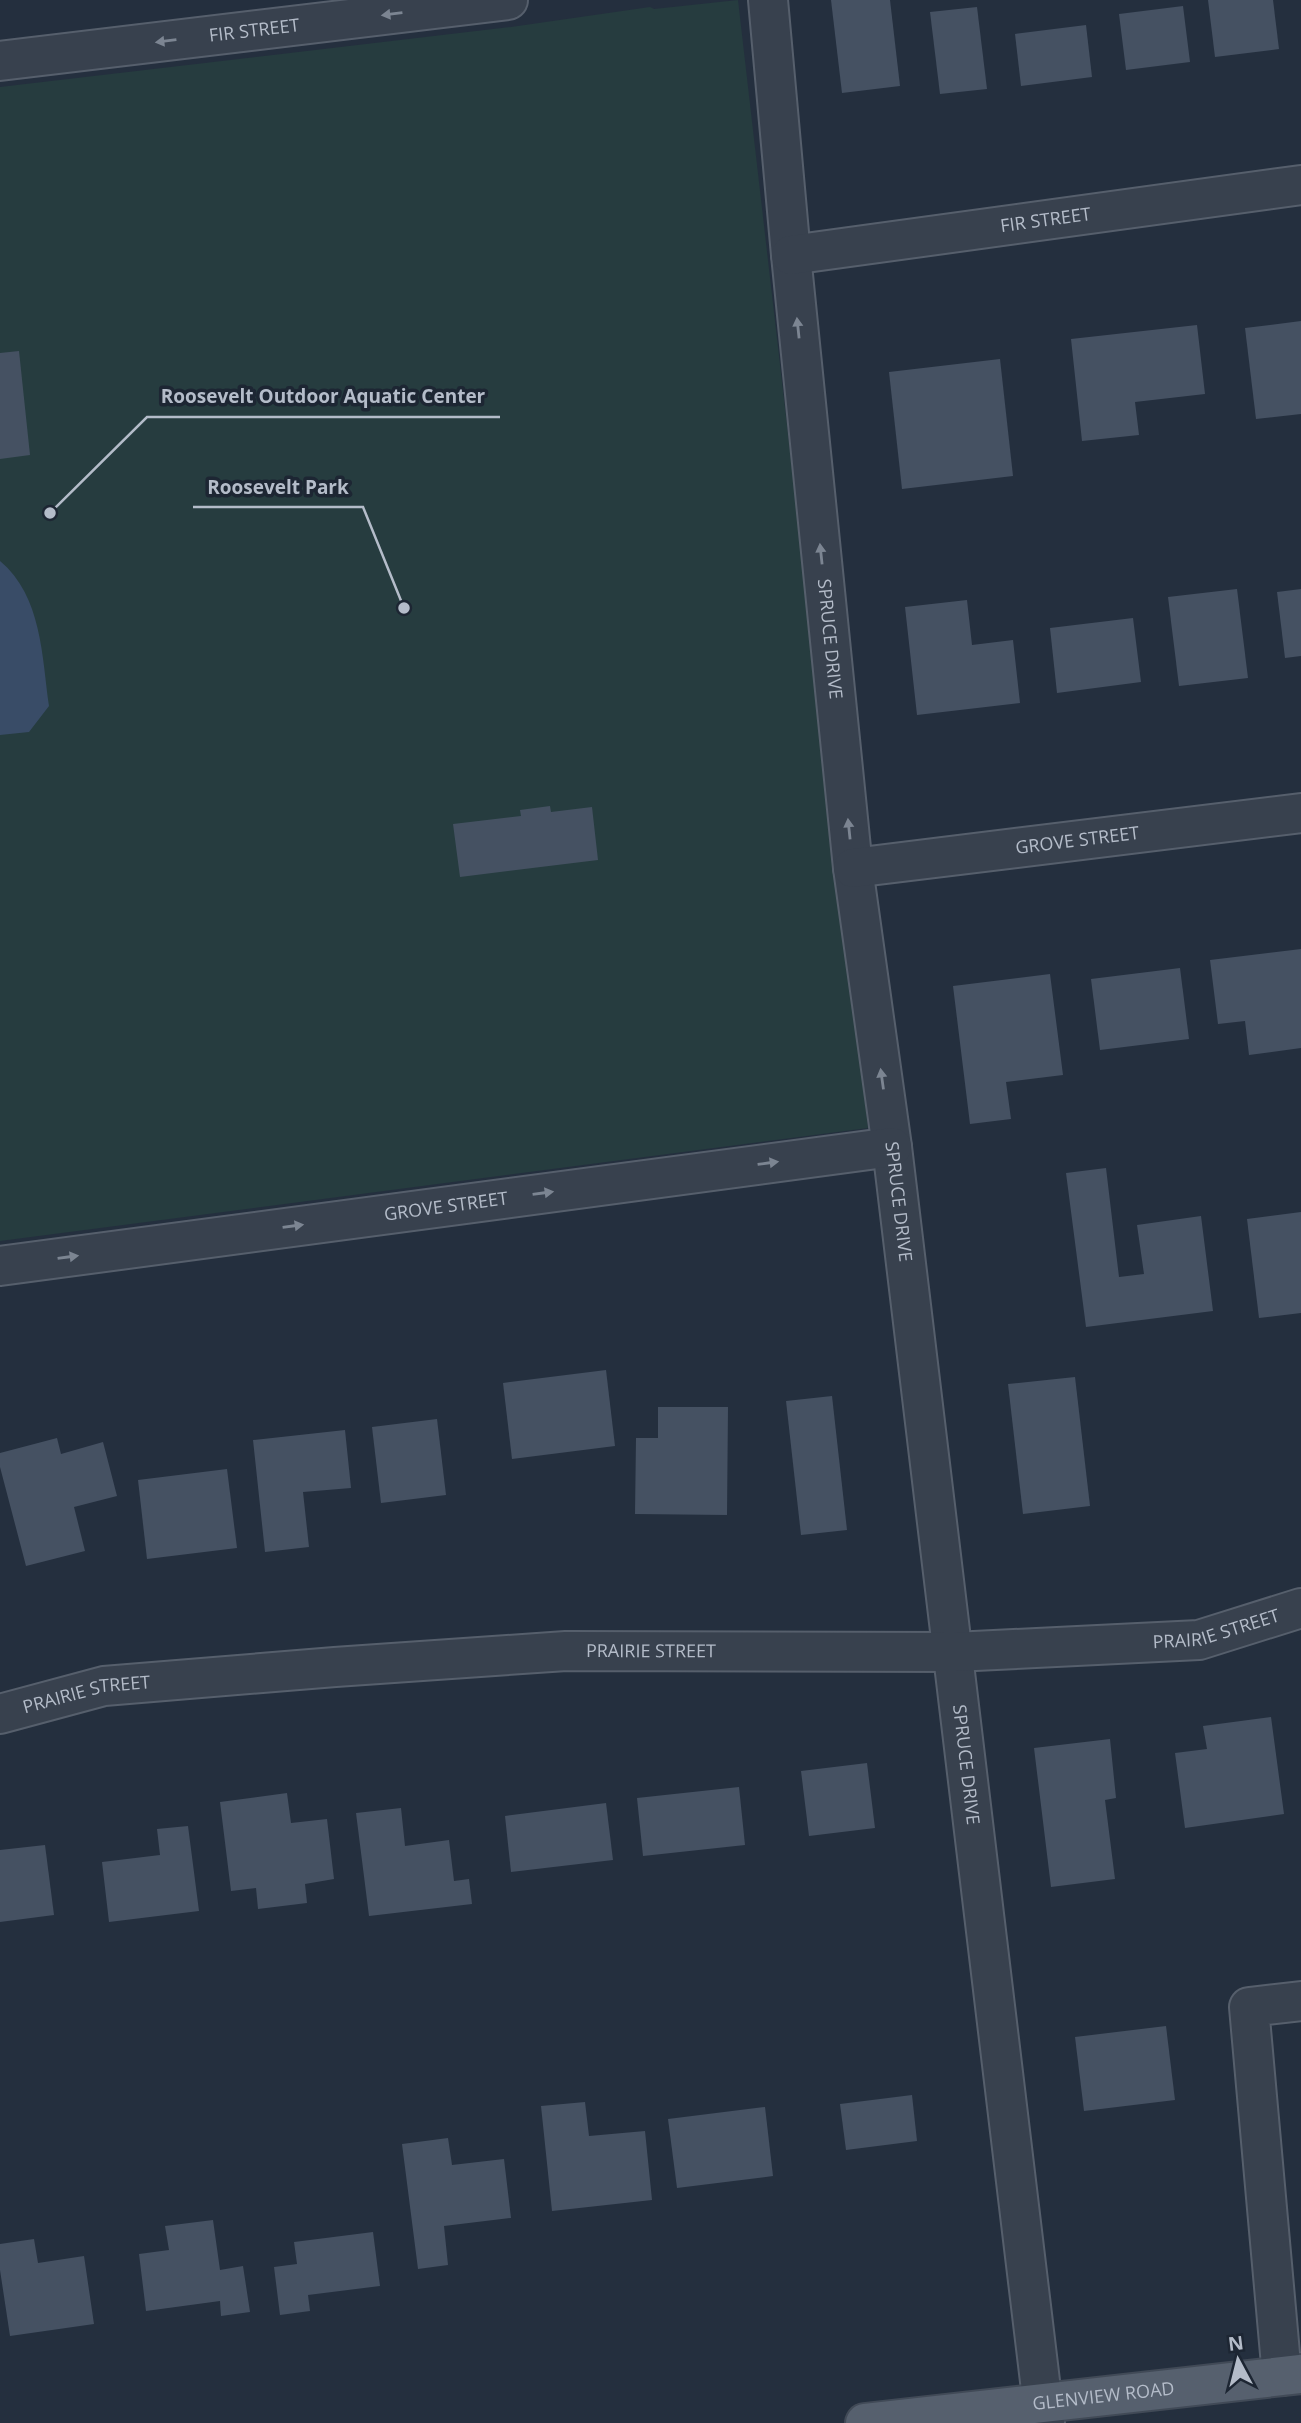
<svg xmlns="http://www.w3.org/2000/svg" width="1301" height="2423" font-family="'Open Sans',sans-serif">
	<rect width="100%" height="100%" fill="#242f3e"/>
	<!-- green -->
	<path fill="#263c3f" d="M738,0L868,1128L0,1241V87L511,27L650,7L654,9Z"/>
	<!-- water -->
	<path fill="#394c67" d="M0,561C42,596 42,657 49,706L29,732L0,735Z"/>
	<!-- building -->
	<g fill="#455162">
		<path d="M831,0H890L900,86L842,93Z"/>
		<path d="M1208,0H1273L1279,49L1215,57Z"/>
		<path d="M1183,6L1190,62L1126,70L1119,14Z"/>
		<path d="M977,7L987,89L940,94L930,12Z"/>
		<path d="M1086,25L1092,77L1021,86L1015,34Z"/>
		<path d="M1301,321V414L1256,419L1245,328Z"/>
		<path d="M1197,325L1205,394L1135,402L1139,435L1082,441L1071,339Z"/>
		<path d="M19,351L30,455L0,459V353Z"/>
		<path d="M1000,359L1013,476L902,489L889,372Z"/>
		<path d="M1237,589L1248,678L1179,686L1168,597Z"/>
		<path d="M1301,589V656L1285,658L1277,592Z"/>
		<path d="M967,600L972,645L1013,640L1020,703L917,715L905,607Z"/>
		<path d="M1133,618L1141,682L1057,693L1050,628Z"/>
		<path d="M550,806L551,812L592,807L598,860L460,877L453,824L521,816L520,810Z"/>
		<path d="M1301,949V1048L1249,1055L1245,1021L1218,1024L1210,960Z"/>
		<path d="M1180,968L1189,1039L1100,1050L1091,979Z"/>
		<path d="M1050,974L1063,1075L1006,1082L1011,1119L970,1124L953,986Z"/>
		<path d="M1106,1168L1119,1277L1144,1274L1137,1225L1201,1216L1213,1311L1086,1327L1066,1173Z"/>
		<path d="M1301,1212V1313L1259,1318L1247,1219Z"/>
		<path d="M606,1370L615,1446L512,1459L503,1383Z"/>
		<path d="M1075,1377L1090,1506L1023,1514L1008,1384Z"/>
		<path d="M832,1396L847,1530L801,1535L786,1401Z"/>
		<path d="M658,1407H728L727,1515L635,1514L636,1438H658Z"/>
		<path d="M437,1419L446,1495L381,1503L372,1427Z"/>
		<path d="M345,1430L351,1488L303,1492L309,1547L265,1552L253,1440Z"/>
		<path d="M57,1438L61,1454L103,1442L117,1496L74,1507L85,1551L26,1566L0,1467V1453Z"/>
		<path d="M227,1469L237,1548L147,1559L138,1480Z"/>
		<path d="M1271,1717L1284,1814L1185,1828L1175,1753L1207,1749L1203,1726Z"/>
		<path d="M1110,1739L1116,1798L1105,1800L1115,1879L1051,1887L1034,1748Z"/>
		<path d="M867,1763L875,1828L809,1836L801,1771Z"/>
		<path d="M739,1787L745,1845L643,1856L637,1798Z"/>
		<path d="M287,1793L291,1823L327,1819L334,1879L305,1884L307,1903L258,1909L256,1888L231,1891L220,1802Z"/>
		<path d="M606,1803L613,1860L511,1872L505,1816Z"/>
		<path d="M401,1808L405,1846L449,1840L454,1881L469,1879L472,1904L369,1916L356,1813Z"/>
		<path d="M188,1826L199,1911L109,1922L102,1862L160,1855L157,1829Z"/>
		<path d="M45,1845L54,1915L0,1922V1850Z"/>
		<path d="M1166,2026L1175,2100L1084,2111L1075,2037Z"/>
		<path d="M912,2095L917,2141L846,2150L840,2104Z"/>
		<path d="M585,2102L589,2136L645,2131L652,2200L552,2211L541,2106Z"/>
		<path d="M765,2107L773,2176L677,2188L668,2119Z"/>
		<path d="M448,2138L452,2165L504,2159L511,2218L444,2226L448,2265L418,2269L402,2144Z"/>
		<path d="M213,2220L220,2270L243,2266L250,2312L221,2316L220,2301L146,2311L139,2254L169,2250L165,2226Z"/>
		<path d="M373,2232L380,2286L308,2295L310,2311L280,2315L274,2267L297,2264L294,2242Z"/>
		<path d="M34,2239L38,2263L84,2256L94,2324L10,2336L0,2270V2244Z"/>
	</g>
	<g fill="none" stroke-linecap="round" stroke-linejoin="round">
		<defs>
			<g id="minor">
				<path id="s1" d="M768,0L791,255L853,868L892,1147L1045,2423"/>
				<path id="s2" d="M0,61L508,0"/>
				<path id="s3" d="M791,255L1301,185"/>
				<path id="s4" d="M853,868L1301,813"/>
				<path id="s5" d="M0,1266L892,1147"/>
				<path id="s6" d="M0,1714L104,1686L335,1667L566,1651L954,1652L1199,1640L1301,1608"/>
				<path d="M1282,2376L1249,2007L1301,2001"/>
			</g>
			<g id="major">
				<path id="s7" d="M865,2423L1301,2374"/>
			</g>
		</defs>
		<!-- minor casing -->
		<use href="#minor" stroke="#565f6c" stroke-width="42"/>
		<!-- major casing -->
		<use href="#major" stroke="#414a57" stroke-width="42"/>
		<!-- minor -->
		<use href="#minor" stroke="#38414e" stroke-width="38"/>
		<!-- major -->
		<use href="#major" stroke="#56606e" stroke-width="38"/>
	</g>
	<!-- one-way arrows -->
	<defs><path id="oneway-solid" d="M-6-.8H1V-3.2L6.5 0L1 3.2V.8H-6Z" transform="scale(1.75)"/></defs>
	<g fill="#7c8592">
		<use href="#oneway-solid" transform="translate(392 14) rotate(173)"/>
		<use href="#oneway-solid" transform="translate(166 41) rotate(173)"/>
		<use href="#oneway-solid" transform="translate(798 328) rotate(-96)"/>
		<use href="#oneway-solid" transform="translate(821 554) rotate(-96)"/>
		<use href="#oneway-solid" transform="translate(849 829) rotate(-96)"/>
		<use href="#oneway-solid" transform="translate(882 1079) rotate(-98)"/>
		<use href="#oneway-solid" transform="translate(768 1163) rotate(-8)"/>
		<use href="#oneway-solid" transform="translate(543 1193) rotate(-8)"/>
		<use href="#oneway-solid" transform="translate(293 1226) rotate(-8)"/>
		<use href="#oneway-solid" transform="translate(68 1257) rotate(-8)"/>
	</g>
	<g text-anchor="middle" stroke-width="7" stroke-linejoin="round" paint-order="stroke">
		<!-- street labels -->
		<g font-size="18" fill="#b4bcc9" stroke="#1d2633">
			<text dy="6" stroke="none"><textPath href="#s2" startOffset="256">FIR STREET</textPath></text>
			<text dy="6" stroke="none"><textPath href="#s3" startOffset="257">FIR STREET</textPath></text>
			<text dy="6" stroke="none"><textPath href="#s1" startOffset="642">SPRUCE DRIVE</textPath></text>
			<text dy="6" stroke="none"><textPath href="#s4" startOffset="226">GROVE STREET</textPath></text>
			<text dy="6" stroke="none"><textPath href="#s1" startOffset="1209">SPRUCE DRIVE</textPath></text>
			<text dy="6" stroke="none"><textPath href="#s5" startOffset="450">GROVE STREET</textPath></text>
			<text dy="6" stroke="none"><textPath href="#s6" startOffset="1223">PRAIRIE STREET</textPath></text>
			<text dy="6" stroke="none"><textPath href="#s6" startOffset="656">PRAIRIE STREET</textPath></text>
			<text dy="6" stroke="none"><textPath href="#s6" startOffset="89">PRAIRIE STREET</textPath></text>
			<text dy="6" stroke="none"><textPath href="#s1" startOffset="1776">SPRUCE DRIVE</textPath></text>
			<text dy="6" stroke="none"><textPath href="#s7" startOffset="240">GLENVIEW ROAD</textPath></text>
		</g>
	</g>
	<!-- callouts -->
	<path fill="none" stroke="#b4bcc9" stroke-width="2.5" d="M50 513L147 417H500M404 608L363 507H193"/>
	<g fill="#b4bcc9" stroke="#1d2633" stroke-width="2.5">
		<circle cx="50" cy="513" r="7"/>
		<circle cx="404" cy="608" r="7"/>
	</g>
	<g font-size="19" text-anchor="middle" font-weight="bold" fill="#b4bcc9" stroke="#1d2633" stroke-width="7" stroke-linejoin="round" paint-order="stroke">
		<text x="323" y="403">Roosevelt Outdoor Aquatic Center</text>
		<text x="278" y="494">Roosevelt Park</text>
	</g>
	<!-- north arrow -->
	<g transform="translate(1238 2360) rotate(353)" stroke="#1d2633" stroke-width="5" paint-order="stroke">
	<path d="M0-5L12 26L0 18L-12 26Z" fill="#b4bcc9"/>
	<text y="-10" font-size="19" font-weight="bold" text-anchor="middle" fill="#b4bcc9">N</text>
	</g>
</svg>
